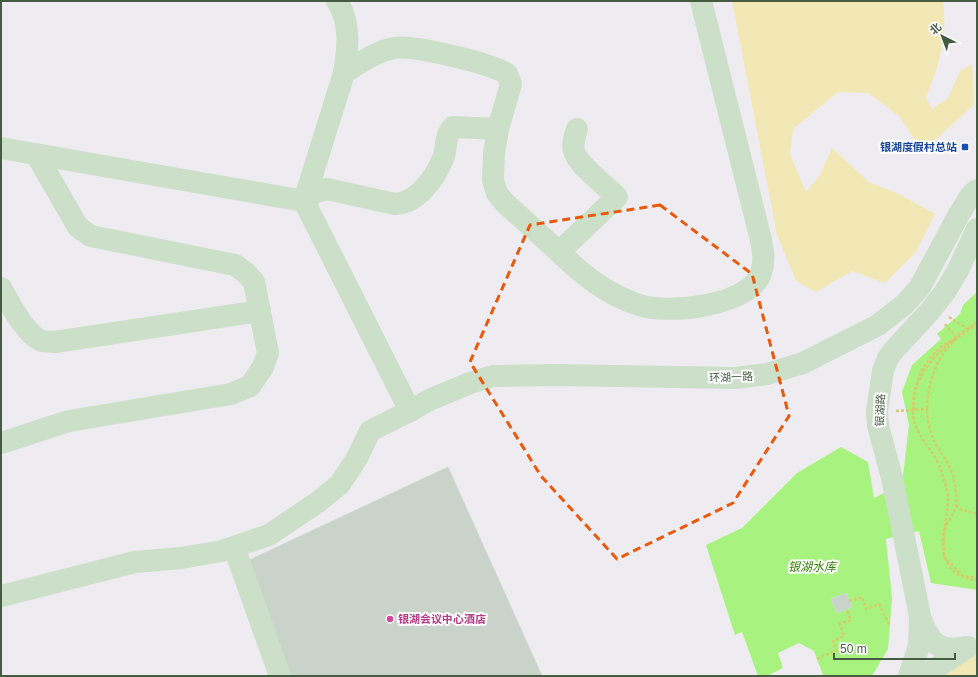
<svg xmlns="http://www.w3.org/2000/svg" width="978" height="677" font-family="Arial,'Noto Sans SC',sans-serif">
	<rect width="100%" height="100%" fill="#eeecf0"/>
	<!-- green -->
	<g fill="#f2e8b6">
		<path d="M732,1H943C948,37 939,65 926,98L932,109L948,98L960,71L972,64L974,105L926,148L916,142L899,116L868,93L838,92L793,129L790,154L806,192L820,175L832,148L869,182L899,194L935,214L916,252L885,283L852,271L816,292L796,281L777,235Z"/>
		<path d="M977,653V676H935L972,657Z"/>
	</g>
	<!-- water -->
	<path fill="#a8f37f" d="M977,292V590L931,583L919,531L886,539L892,598L888,649L872,676H825L823,675L814,651L799,643L778,653L783,668L767,676H758L742,632L735,635L706,545L742,528L797,473L841,447L868,462L874,498L902,484L909,425L902,392L912,365L941,339L937,334L960,314L963,305Z"/>
	<!-- building -->
	<g fill="#c9d3ca" stroke="#d0d9d1">
		<path d="M448,467L542,676H286L243,563Z"/>
		<path d="M846,593L852,607L837,613L831,599Z"/>
	</g>
	<g fill="none" stroke-linecap="round" stroke-linejoin="round">
		<!-- path -->
		<g stroke="#d3cd6b" stroke-width="2.5" stroke-dasharray="3 2" stroke-linecap="butt">
			<path d="M949,317L968,329"/>
			<path d="M977,324C971,329 963,333 957,338C931,360 920,405 932,436C938,451 951,464 954,480C955,487 957,497 956,504C956,512 949,519 946,526C943,536 944,547 944,557L963,576L977,578"/>
			<path d="M915,410C910,389 923,362 940,348C945,344 951,341 957,338L944,323"/>
			<path d="M896,411L928,409"/>
			<path d="M956,505L962,510L977,514"/>
			<path d="M849,601L862,597L866,609L879,604L890,626"/>
			<path d="M817,659L837,650L833,641L844,636L840,624L851,620L846,609"/>
		</g>
		<!-- minor -->
		<g stroke="#cbdfc9" stroke-width="22">
			<path d="M337,1C351,22 348,49 344,73"/>
			<path d="M1,148L304,201L410,411"/>
			<path d="M304,201L344,73C360,63 375,52 394,48C413,45 491,63 507,74L511,84L498,129L494,154L493,180L497,193L505,203L559,252L617,197C606,186 577,164 574,151C572,143 575,136 577,129"/>
			<path d="M304,201L315,192L327,189L395,204C418,203 436,177 444,156C447,145 445,135 453,127L498,129"/>
			<path d="M559,252C584,276 606,294 639,305C667,315 750,306 761,273C765,262 763,251 761,240L701,1"/>
			<path d="M1,288C9,303 27,336 42,341C46,342 51,341 55,342L260,311"/>
			<path d="M1,443L69,421L231,394L250,386L263,367L268,353L254,282L246,273L235,265L91,236L78,227L36,154"/>
			<path d="M234,547L280,676"/>
			<path d="M1,596L135,562L181,558L222,551L269,535L318,502L340,484L357,458L370,431L410,411L429,400L470,383L493,376L556,375L735,378L767,374L803,363L878,325L905,304L920,287L958,216L971,195L977,190"/>
			<path d="M921,619C930,643 939,653 966,647"/>
			<path d="M909,676L919,646L920,616L892,478L878,426L877,411L883,371L888,358L894,350L930,311L945,292L957,272L977,229"/>
			<path d="M924,676L968,647"/>
		</g>
		<!-- path-bridge -->
		<path stroke="#d3cd6b" stroke-width="2.5" stroke-dasharray="3 2" stroke-linecap="butt" d="M977,322C972,327 965,330 960,334C940,349 918,372 914,397C908,430 925,437 938,463C942,472 945,481 947,491C952,516 934,542 949,566C955,575 967,579 977,581"/>
	</g>
	<!-- marked area -->
	<path fill="none" stroke="#e8590c" stroke-width="3" stroke-dasharray="8 5" stroke-linejoin="round" d="M660,205L752,274L789,416L733,503L617,559L541,476L470,362L530,225Z"/>
	<!-- markers -->
	<rect fill="#1a4fb4" stroke="#fff" stroke-width="1.5" x="961" y="143" width="8" height="8" rx="2"/>
	<circle fill="#d1479c" stroke="#fff" stroke-width="1.5" cx="390" cy="619" r="4"/>
	<g text-anchor="middle" stroke-width="4" stroke-linejoin="round" paint-order="stroke">
		<!-- transit labels -->
		<g font-size="11" font-weight="bold" fill="#164399" stroke="#fff" text-anchor="end">
			<text x="957" y="151">银湖度假村总站</text>
		</g>
		<!-- street labels -->
		<g font-size="11" fill="#455c43" stroke="#fff">
			<text transform="translate(731 377) rotate(-2)" y="4">环湖一路</text>
			<text transform="translate(880 410) rotate(-87)" y="4">银湖路</text>
		</g>
		<!-- hotel labels -->
		<g font-size="11" font-weight="bold" fill="#b23c85" stroke="#fff" text-anchor="start">
			<text x="398" y="623">银湖会议中心酒店</text>
		</g>
		<!-- water labels -->
		<g font-size="12" font-style="italic" fill="#308205" stroke="#fff">
			<text x="812" y="571">银湖水库</text>
		</g>
	</g>
	<!-- border -->
	<rect width="978" height="677" fill="none" stroke="#455c43" stroke-width="4"/>
	<!-- north arrow -->
	<g transform="translate(942 36) rotate(318)" stroke="#ffffff" stroke-width="3" paint-order="stroke">
	<path d="M0-3L7 15L0 10L-7 15Z" fill="#455c43"/>
	<text y="-6" font-size="11" font-weight="bold" text-anchor="middle" fill="#455c43">北</text>
	</g>
	<!-- scale -->
	<path d="M834 653v6h121v-6" fill="none" stroke="#455c43" stroke-width="2"/>
	<text x="840" y="653" font-size="12" fill="#455c43" stroke="#ffffff" stroke-width="3" paint-order="stroke">50 m</text>
</svg>
